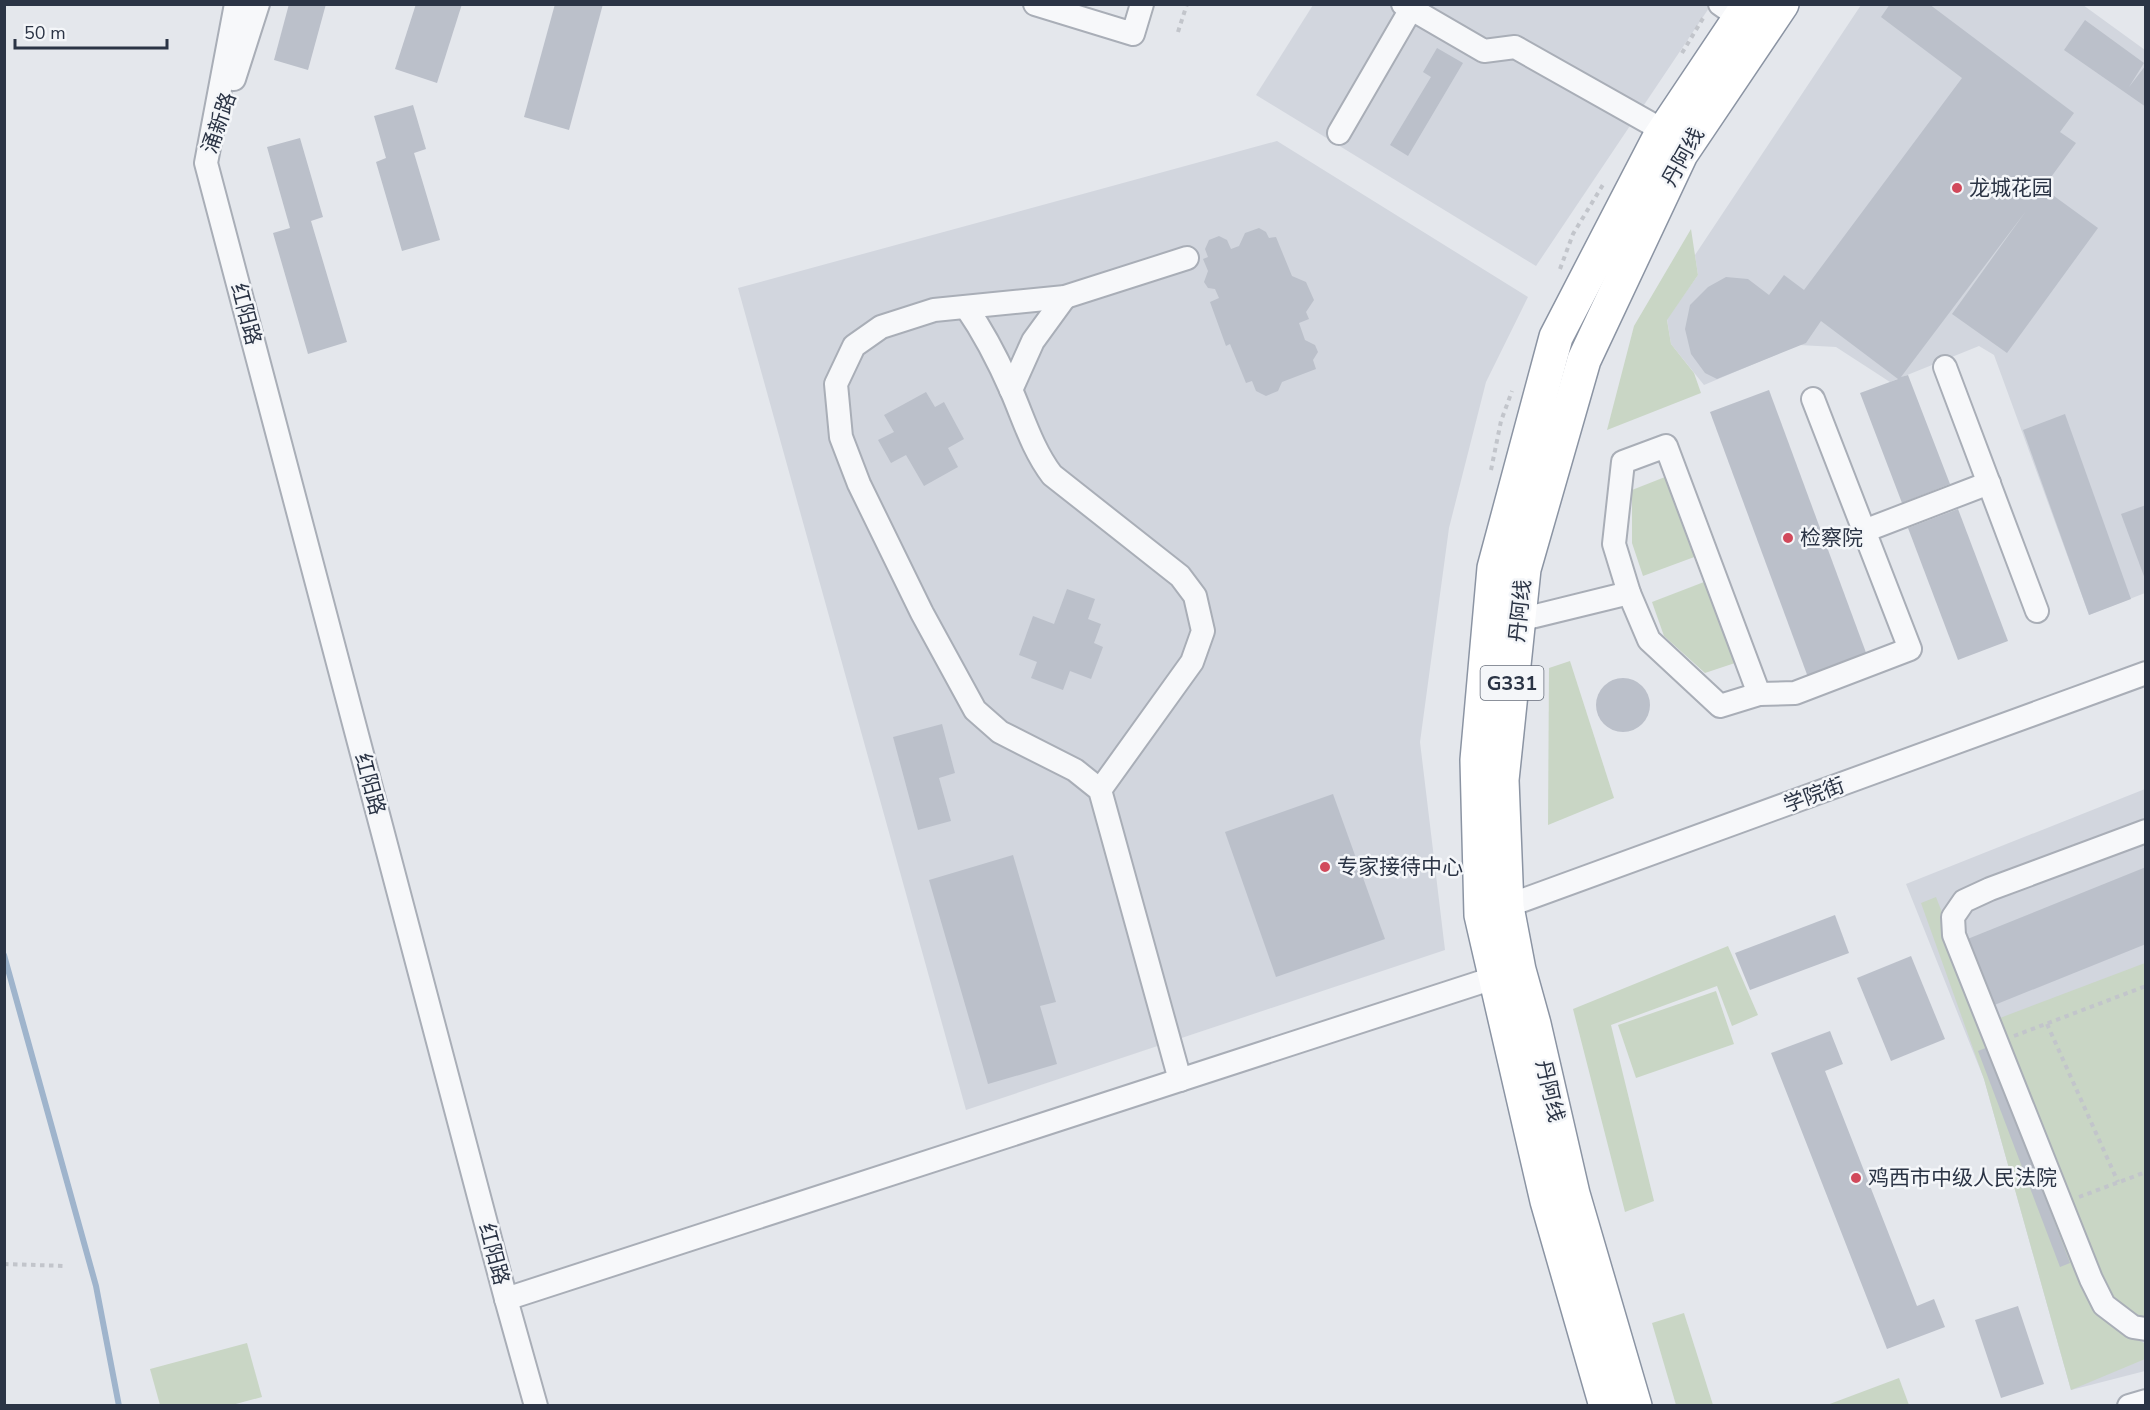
<svg xmlns="http://www.w3.org/2000/svg" width="2150" height="1410" font-family="'Nunito Sans','Noto Sans SC',sans-serif">
	<rect width="100%" height="100%" fill="#e4e7ec"/>
	<!-- built -->
	<g fill="#d2d6de">
		<path d="M1313,5H1711L1536,266L1256,95Z"/>
		<path d="M1861,5H2083L2145,50V593L2089,615L1994,355L1979,346L1890,382L1836,347L1799,345L1704,385L1671,344L1667,319L1698,275L1695,255Z"/>
		<path d="M1277,141L1528,297L1486,382L1449,528L1420,742L1445,950L966,1110L738,288Z"/>
		<path d="M2145,789V1371L2071,1390L1984,1079L1906,884Z"/>
	</g>
	<!-- green -->
	<g fill="#c9d6c5">
		<path d="M1691,229L1698,275L1667,320L1671,344L1694,373L1701,393L1607,430L1634,326Z"/>
		<path d="M1665,477L1697,556L1643,576L1632,543V490Z"/>
		<path d="M1704,582L1735,663L1705,673L1664,636L1652,602Z"/>
		<path d="M1570,661L1614,798L1548,825L1549,668Z"/>
		<path d="M1936,897L2099,1311L2145,1344V1359L2071,1390L1984,1079L1921,903Z"/>
		<path d="M1728,946L1758,1015L1732,1026L1717,986L1611,1025L1654,1201L1625,1212L1573,1009Z"/>
		<path d="M2145,963V1324L2109,1303L2093,1272L2000,1018Z"/>
		<path d="M1716,991L1734,1044L1636,1078L1618,1025Z"/>
		<path d="M1684,1313L1713,1405H1676L1652,1323Z"/>
		<path d="M247,1343L262,1397L232,1405H160L150,1369Z"/>
		<path d="M1899,1378L1909,1405H1827Z"/>
	</g>
	<g fill="none" stroke-linecap="round" stroke-linejoin="round">
		<!-- stream -->
		<path stroke="#9fb4cc" stroke-width="6" d="M4,955L96,1286L119,1406"/>
	</g>
	<!-- building -->
	<g fill="#bbc0ca">
		<path d="M289,4H326L308,70L274,60Z"/>
		<path d="M416,4H462L437,83L395,69Z"/>
		<path d="M555,4H603L569,130L524,117Z"/>
		<path d="M1890,4H1929L2074,113L2060,132L2076,143L2043,188L2098,228L2007,353L1952,314L2026,211L1901,377L1908,375L1950,484L1902,503L1860,393L1898,379L1821,321L1806,343L1717,379L1705,373L1691,354L1685,329L1690,305L1708,287L1726,277L1748,279L1769,295L1784,275L1804,290L1962,78L1881,17Z"/>
		<path d="M2085,20L2144,63L2129,87L2146,65V107L2064,50Z"/>
		<path d="M1437,48L1463,63L1408,156L1390,145L1431,77L1423,72Z"/>
		<path d="M413,105L426,149L414,153L440,240L402,251L376,162L386,158L374,116Z"/>
		<path d="M300,138L323,217L311,221L347,342L308,354L273,233L290,228L267,147Z"/>
		<path d="M1259,228L1266,232L1269,238L1276,237L1292,276L1306,282L1314,300L1306,312L1309,319L1299,323L1305,340L1315,345L1318,352L1313,360L1316,369L1282,382L1278,391L1266,396L1256,391L1252,381L1246,383L1230,344L1226,346L1210,302L1219,298L1215,289L1208,288L1204,282L1208,271L1203,259L1208,257L1205,249L1209,240L1219,236L1227,240L1231,249L1239,246L1245,233Z"/>
		<path d="M1769,390L1868,658L1809,680L1710,412Z"/>
		<path d="M926,392L935,407L944,402L964,439L948,448L958,467L924,486L906,455L891,463L878,440L894,432L884,415Z"/>
		<path d="M2065,414L2131,599L2089,615L2023,430Z"/>
		<path d="M2146,505V579H2145L2121,514Z"/>
		<path d="M1958,509L2008,641L1958,660L1908,528Z"/>
		<path d="M1067,589L1095,599L1088,619L1101,624L1094,643L1103,647L1091,679L1070,671L1063,690L1031,678L1037,662L1019,655L1033,616L1054,624Z"/>
		<circle cx="1623" cy="705" r="27"/>
		<path d="M942,724L955,773L939,778L951,821L918,830L893,737Z"/>
		<path d="M1333,794L1385,939L1276,977L1225,832Z"/>
		<path d="M1013,855L1056,1002L1040,1006L1057,1064L988,1084L929,880Z"/>
		<path d="M2146,867V944L1992,1006L1965,940Z"/>
		<path d="M1835,915L1849,953L1750,990L1735,953Z"/>
		<path d="M1911,956L1945,1039L1891,1061L1857,978Z"/>
		<path d="M1830,1031L1843,1064L1825,1071L1917,1306L1934,1299L1945,1327L1887,1349L1771,1053Z"/>
		<path d="M1988,1047L2070,1263L2060,1267L1978,1051Z"/>
		<path d="M2018,1306L2044,1384L2001,1398L1975,1320Z"/>
	</g>
	<g fill="none" stroke-linecap="round" stroke-linejoin="round">
		<defs>
			<g id="minor">
				<path d="M236,4L206,163L506,1299L536,1406"/>
				<path d="M1035,4L1133,34L1142,4"/>
				<path d="M1403,4L1484,51L1515,47L1664,131"/>
				<path d="M1720,4L1740,18"/>
				<path d="M234,79L258,4"/>
				<path d="M1339,133L1411,9"/>
				<path d="M966,307C984,333 999,362 1012,392C1024,420 1033,450 1052,475L1180,576L1195,596L1203,631L1192,662L1100,790"/>
				<path d="M1945,367L2037,611"/>
				<path d="M1011,390L1033,341L1065,297"/>
				<path d="M1666,446L1759,694L1720,706L1649,640L1629,593L1614,544L1623,462Z"/>
				<path d="M1864,531L1989,483"/>
				<path d="M1519,620L1629,593"/>
				<path d="M1759,694L1795,693L1910,649L1813,399"/>
				<path d="M2146,831L1990,889L1964,901L1953,917L1954,935L2091,1279L2104,1305L2133,1327L2146,1329"/>
				<path d="M1496,910L2146,673"/>
				<path d="M1180,1080L1100,790L1075,770L1000,732L975,710L922,613L859,484L841,437L836,384L854,346L881,327L934,310L1065,297L1187,258"/>
				<path d="M506,1299L1509,973"/>
				<path d="M2129,1406L2146,1401"/>
			</g>
			<g id="highway">
				<path d="M1606,1406L1547,1201L1481,915L1477,760L1494,568L1556,337L1658,140L1749,4"/>
				<path d="M1635,1406L1573,1194L1534,1024L1519,970L1507,907L1502,780L1524,569L1584,360L1681,154L1782,4"/>
			</g>
		</defs>
		<!-- minor casing -->
		<use href="#minor" stroke="#a9aeb7" stroke-width="26"/>
		<!-- highway casing -->
		<use href="#highway" stroke="#8b94a3" stroke-width="36"/>
		<!-- path -->
		<g stroke="#c2c5cb" stroke-width="4" stroke-dasharray="4.5 4.5" stroke-linecap="butt">
			<path d="M1178,32L1187,4"/>
			<path d="M1682,53L1705,15"/>
			<path d="M1560,269L1573,234L1604,183"/>
			<path d="M1491,470L1501,421L1512,391"/>
			<path d="M2047,1024L2118,1182"/>
			<path d="M2014,1036L2146,986"/>
			<path d="M2079,1197L2146,1172"/>
			<path d="M4,1264L66,1266"/>
		</g>
		<!-- minor -->
		<use href="#minor" stroke="#f7f8fa" stroke-width="22"/>
		<!-- highway -->
		<use href="#highway" stroke="#fff" stroke-width="33"/>
	</g>
	<!-- markers -->
	<g fill="#d1495b" stroke="#f4f6f9" stroke-width="2">
		<circle cx="1957" cy="188" r="6"/>
		<circle cx="1788" cy="538" r="6"/>
		<circle cx="1325" cy="867" r="6"/>
		<circle cx="1856" cy="1178" r="6"/>
	</g>
	<g text-anchor="middle" stroke-width="5" stroke-linejoin="round" paint-order="stroke">
		<!-- shield labels -->
		<rect fill="#f4f6f9" stroke="#676e7b" stroke-width="1.5" x="1480.5" y="666" width="63" height="34" rx="4.5"/>
		<g font-size="20" font-weight="bold" fill="#2b3445">
			<text x="1512" y="690">G331</text>
		</g>
		<!-- street labels -->
		<g font-size="21" fill="#2b3445" stroke="#f4f6f9">
			<text transform="translate(219 123) rotate(-71)" y="7">涌新路</text>
			<text transform="translate(1683 157) rotate(-61)" y="7">丹阿线</text>
			<text transform="translate(246 314) rotate(75)" y="7">红阳路</text>
			<text transform="translate(1520 611) rotate(-84)" y="7">丹阿线</text>
			<text transform="translate(370 784) rotate(75)" y="7">红阳路</text>
			<text transform="translate(1814 795) rotate(-20)" y="7">学院街</text>
			<text transform="translate(1550 1091) rotate(77)" y="7">丹阿线</text>
			<text transform="translate(494 1254) rotate(75)" y="7">红阳路</text>
		</g>
		<!-- poi labels -->
		<g font-size="21" fill="#2b3445" stroke="#f4f6f9" text-anchor="start">
			<text x="1969" y="195">龙城花园</text>
			<text x="1800" y="545">检察院</text>
			<text x="1337" y="874">专家接待中心</text>
			<text x="1868" y="1185">鸡西市中级人民法院</text>
		</g>
	</g>
	<!-- border -->
	<rect width="2150" height="1410" fill="none" stroke="#2b3445" stroke-width="12"/>
	<!-- scale -->
	<path d="M15 39v9h152v-9" fill="none" stroke="#2b3445" stroke-width="3"/>
	<text x="24" y="39" font-size="18" fill="#2b3445" stroke="#f4f6f9" stroke-width="4.5" paint-order="stroke">50 m</text>
</svg>
